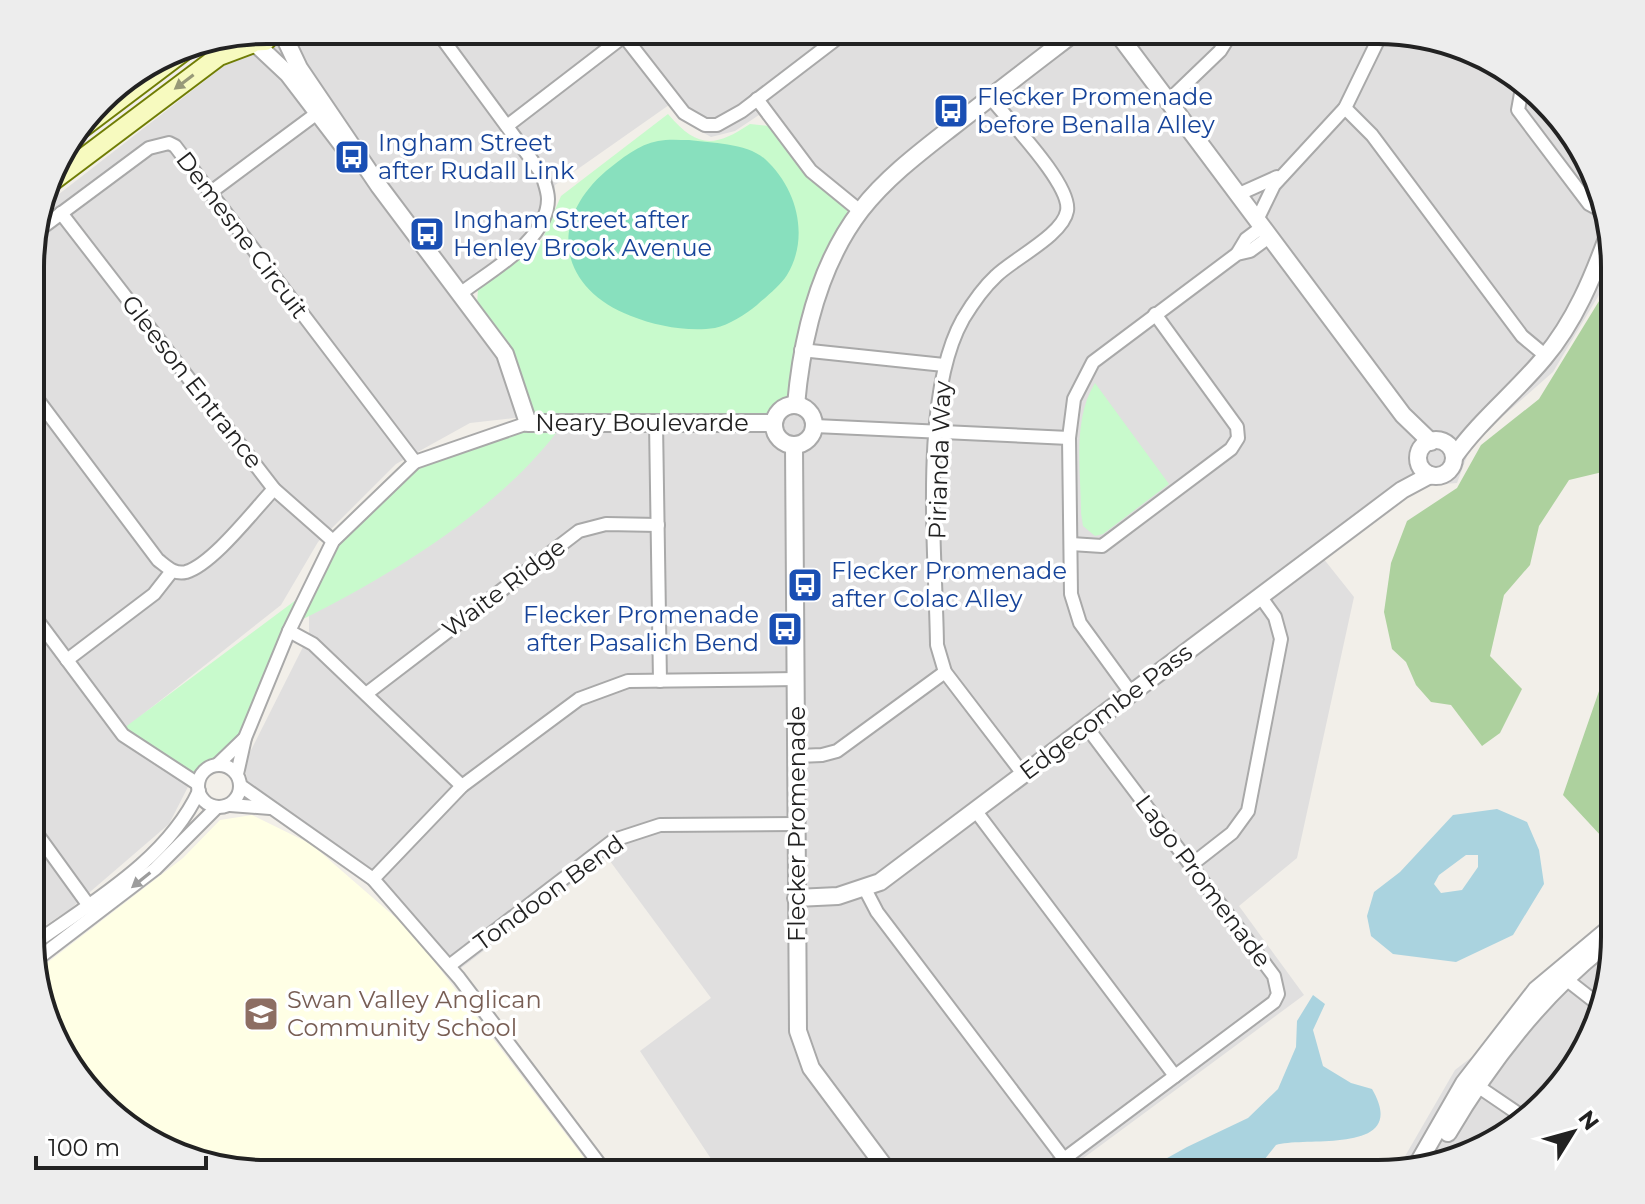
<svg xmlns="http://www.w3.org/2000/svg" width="1645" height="1204" font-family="Montserrat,sans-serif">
	<rect width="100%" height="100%" fill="#f2efe9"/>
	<!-- residential -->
	<g fill="#e0dfdf">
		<path d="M270,30H1393L1468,48L1523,79L1590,162L1615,252V268L1553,372L1472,443L1457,483L1419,486L1323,558L1354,597L1297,858L1239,906L1304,995L1066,1171L1068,1174H821L815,1167L806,1174H721L640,1051L711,998L607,857L452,975L389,903L324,847L253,806L244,764L309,635V611L560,418L767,417L793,400L792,354L856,211L762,113L735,131L711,137L695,128L669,105L555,185V201L542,236L468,294L531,416L470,423L396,464L318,542L281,605L118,734L191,781L169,824L69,910L32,934V236L41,208Z"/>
		<path d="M1615,946L1602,1013L1566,1082L1483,1149L1397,1170L1455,1070Z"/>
	</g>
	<!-- education -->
	<path fill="#ffffe5" d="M252,815L311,844L411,931L596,1174H252L191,1161L122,1125L62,1055L34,973L183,858L220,820Z"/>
	<!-- forest -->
	<g fill="#add19e">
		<path d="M1615,275V469L1569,480L1539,526L1530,565L1504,595L1490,656L1522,689L1500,733L1482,746L1451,705L1431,702L1416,685L1406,662L1392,649L1384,612L1391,563L1407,521L1457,488L1481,445L1539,399Z"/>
		<path d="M1615,645V764L1607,769L1603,795L1615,809V844L1602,837L1563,795Z"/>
	</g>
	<!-- park -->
	<g fill="#c8facc">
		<path d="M668,114C697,148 714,148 750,124L769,126L805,175L847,210L849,221L791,394L772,417L536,420L511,350L477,306L478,288L542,240L561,196Z"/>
		<path d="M1095,383L1169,484L1103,534L1095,536L1083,526L1081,513C1081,471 1072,420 1095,383Z"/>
		<path d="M562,425C502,509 384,580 293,624L254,727L228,767L220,766L203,777L157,754L124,728L308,591L332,542L362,510L418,467L530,426Z"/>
	</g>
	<!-- pitch -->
	<path fill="#88e0be" d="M689,140C711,143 747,143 765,159C797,188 810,237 787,275C780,286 767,296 757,305C746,314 729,325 715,328C688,332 656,326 631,316C559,288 547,222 606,171C621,159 639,144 658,141C668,139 679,140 689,140Z"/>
	<!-- water -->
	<g fill="#aad3df" fill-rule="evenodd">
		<path d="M1497,809L1527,822L1539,850L1544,884L1513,935L1456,962L1393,954L1371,936L1367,916L1374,892L1400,872L1453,815ZM1466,855H1478V867L1462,890L1441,893L1434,884L1439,875Z"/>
		<path d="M1313,995L1325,1004L1313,1030L1323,1066L1351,1083L1372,1089C1411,1156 1306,1136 1276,1145L1253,1174H1146L1151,1167L1187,1147L1248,1118L1278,1089L1296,1047L1297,1021Z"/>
	</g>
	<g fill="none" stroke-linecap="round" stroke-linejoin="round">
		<defs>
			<g id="minor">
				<path d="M436,30L542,174C544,182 548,191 548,199C548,241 489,271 460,294"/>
				<path d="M624,36L684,113L705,125H717L742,111L848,30"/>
				<path d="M1527,85L1522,88L1518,110L1589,204L1604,212"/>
				<path d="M990,97C1008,120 1072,185 1067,211C1063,235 1013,259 996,276C983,288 972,304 963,319C919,397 936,555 937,645L945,672L1023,774"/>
				<path d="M757,99L811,171L860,211"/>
				<path d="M1168,101L1220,51L1233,30"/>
				<path d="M1345,108L1372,135L1522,336L1546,356"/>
				<path d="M507,126L632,30"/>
				<path d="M211,192L324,108"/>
				<path d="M1237,195L1277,177"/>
				<path d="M61,213L274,489L333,541"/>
				<path d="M1257,220L1274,185L1345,108L1383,30"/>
				<path d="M32,235L149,148L169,143L175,146L415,462"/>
				<path d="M1237,254L1246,239L1262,227"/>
				<path d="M801,350L944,365"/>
				<path d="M32,392L158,560C166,566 174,575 186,572C213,564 254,510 274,489"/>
				<path d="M656,423L660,681"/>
				<path d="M815,426L1069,438"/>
				<path d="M1071,544L1102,546L1231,449L1238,438L1237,427L1155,314"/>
				<path d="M32,613L123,735L198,784"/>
				<path d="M289,631L313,644L462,786"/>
				<path d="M67,660L154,594L172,571"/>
				<path d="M1131,693L1080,623L1071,594L1069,438L1074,399L1093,362L1237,254L1250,251L1269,237"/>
				<path d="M366,694L579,531L606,524L658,525"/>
				<path d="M798,756L822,755L837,751L945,672"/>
				<circle cx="219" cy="786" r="21"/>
				<path d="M217,765L245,738"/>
				<path d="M237,774L245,738L289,631L333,541L415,462L528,423"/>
				<path d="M241,786L373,879L459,978L607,1174"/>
				<path d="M230,805L270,808"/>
				<path d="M975,810L1175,1076"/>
				<path d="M32,827L92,910"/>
				<path d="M1191,865L1232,833L1248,811L1281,639L1275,617L1260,596"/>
				<path d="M373,879L462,786L579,699L628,681L797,679"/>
				<path d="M865,889L877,912L1064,1159"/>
				<path d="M32,945C92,902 167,860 199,791"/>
				<path d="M32,963L155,869L217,807"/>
				<path d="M449,966L614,840L660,825L796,824"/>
				<path d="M1562,976L1603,1008"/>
				<path d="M1473,1083L1523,1117"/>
				<path d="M1044,1174L1274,1002L1278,994L1274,976L1086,726"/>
			</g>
			<g id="tertiary">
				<path d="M281,30L299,68L379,186L505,354L528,423H774"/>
				<path d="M1115,30L1403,415L1431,442"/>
				<path d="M256,44L288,74L346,150"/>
				<circle cx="794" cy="425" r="20"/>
				<path d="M796,405C802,337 818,266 861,210C886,178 919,153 951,128C993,95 1035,63 1078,30"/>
				<circle cx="1436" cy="458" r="18"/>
				<path d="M794,446L798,1031L811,1068L890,1174"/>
				<path d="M1454,457C1480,420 1515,393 1544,358C1575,321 1593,277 1609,233"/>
				<path d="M796,898L838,896L880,882L1402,490L1430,475"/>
				<path d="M1448,1133C1489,1063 1538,999 1601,948"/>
				<path d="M1417,1165L1464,1083L1536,990L1615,924"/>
			</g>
			<g id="secondary">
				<path d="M241,42L265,41L277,30"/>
				<path d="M74,134L196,42"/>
				<path d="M50,183L219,56L251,44"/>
			</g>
		</defs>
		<!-- minor casing -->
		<use href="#minor" stroke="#a9a9a9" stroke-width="16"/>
		<!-- tertiary casing -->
		<use href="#tertiary" stroke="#a9a9a9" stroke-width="20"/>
		<!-- secondary casing -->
		<use href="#secondary" stroke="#707d05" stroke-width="22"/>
		<!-- minor -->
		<use href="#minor" stroke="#fff" stroke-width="12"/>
		<!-- tertiary -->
		<use href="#tertiary" stroke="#fff" stroke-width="16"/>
		<!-- secondary -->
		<use href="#secondary" stroke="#f7fabf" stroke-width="18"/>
	</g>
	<!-- one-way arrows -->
	<defs><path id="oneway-solid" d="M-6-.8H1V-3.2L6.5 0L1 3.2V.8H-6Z" transform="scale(2)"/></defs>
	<use fill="#979978" href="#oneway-solid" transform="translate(184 82) rotate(143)"/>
	<use fill="#9c9c9c" href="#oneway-solid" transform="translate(141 880) rotate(141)"/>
	<!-- icons -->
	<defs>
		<symbol id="bus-square" viewBox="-11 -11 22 22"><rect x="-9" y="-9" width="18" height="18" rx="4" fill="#1a4fb4" stroke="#fff"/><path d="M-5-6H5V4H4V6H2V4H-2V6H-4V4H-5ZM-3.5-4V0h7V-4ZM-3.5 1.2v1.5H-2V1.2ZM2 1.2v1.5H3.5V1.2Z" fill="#fff"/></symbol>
		<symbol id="school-square" viewBox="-11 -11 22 22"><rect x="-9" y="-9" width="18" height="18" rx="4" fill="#8d6e63" stroke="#fff"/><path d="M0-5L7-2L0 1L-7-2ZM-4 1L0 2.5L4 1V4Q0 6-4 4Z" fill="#fff"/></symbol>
	</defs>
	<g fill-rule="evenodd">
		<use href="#bus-square" x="931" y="91" width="40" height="40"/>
		<use href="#bus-square" x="332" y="137" width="40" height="40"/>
		<use href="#bus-square" x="407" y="214" width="40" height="40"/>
		<use href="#bus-square" x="785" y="565" width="40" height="40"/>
		<use href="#bus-square" x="765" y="609" width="40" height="40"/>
		<use href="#school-square" x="241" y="994" width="40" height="40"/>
	</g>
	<g text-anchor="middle" stroke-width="7" stroke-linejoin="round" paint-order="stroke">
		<!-- transit labels -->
		<g font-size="24" fill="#164399" stroke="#fff" text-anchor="start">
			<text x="977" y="105">Flecker Promenade<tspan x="977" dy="28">before Benalla Alley</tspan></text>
			<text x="378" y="151">Ingham Street<tspan x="378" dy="28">after Rudall Link</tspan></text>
			<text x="453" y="228">Ingham Street after<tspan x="453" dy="28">Henley Brook Avenue</tspan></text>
			<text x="831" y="579">Flecker Promenade<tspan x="831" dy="28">after Colac Alley</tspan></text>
			<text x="759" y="623" text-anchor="end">Flecker Promenade<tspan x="759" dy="28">after Pasalich Bend</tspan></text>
		</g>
		<!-- street labels -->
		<g font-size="24" fill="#222" stroke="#fff">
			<text transform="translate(242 235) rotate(53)" y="8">Demesne Circuit</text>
			<text transform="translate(192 382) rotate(52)" y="8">Gleeson Entrance</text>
			<text x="642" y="431">Neary Boulevarde</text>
			<text transform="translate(940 460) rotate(-88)" y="8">Pirianda Way</text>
			<text transform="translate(504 588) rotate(-37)" y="8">Waite Ridge</text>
			<text transform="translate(1106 712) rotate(-37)" y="8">Edgecombe Pass</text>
			<text transform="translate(797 824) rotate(-90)" y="8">Flecker Promenade</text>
			<text transform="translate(1203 881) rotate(53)" y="8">Lago Promenade</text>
			<text transform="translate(549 893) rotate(-36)" y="8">Tondoon Bend</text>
		</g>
		<!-- education labels -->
		<g font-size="24" fill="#785e54" stroke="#fff" text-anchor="start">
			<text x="287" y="1008">Swan Valley Anglican<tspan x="287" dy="28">Community School</tspan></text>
		</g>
	</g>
	<!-- crop -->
	<path d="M0 0H1645V1204H0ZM267 44H1378A223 223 0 0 1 1601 267V937A223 223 0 0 1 1378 1160H267A223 223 0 0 1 44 937V267A223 223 0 0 1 267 44Z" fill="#ededed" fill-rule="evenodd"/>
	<path fill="none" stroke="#222" stroke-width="4" d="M267 44H1378A223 223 0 0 1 1601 267V937A223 223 0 0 1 1378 1160H267A223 223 0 0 1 44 937V267A223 223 0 0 1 267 44Z"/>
	<!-- north arrow -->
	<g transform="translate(1573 1132) rotate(53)" stroke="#ffffff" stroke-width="6" paint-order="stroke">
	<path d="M0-6L14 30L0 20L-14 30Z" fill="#222222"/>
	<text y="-12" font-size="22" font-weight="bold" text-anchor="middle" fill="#222222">N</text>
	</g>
	<!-- scale -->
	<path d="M36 1156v12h170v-12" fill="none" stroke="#222222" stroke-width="4"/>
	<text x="48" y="1156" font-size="24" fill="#222222" stroke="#ffffff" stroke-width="6" paint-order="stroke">100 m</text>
</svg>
